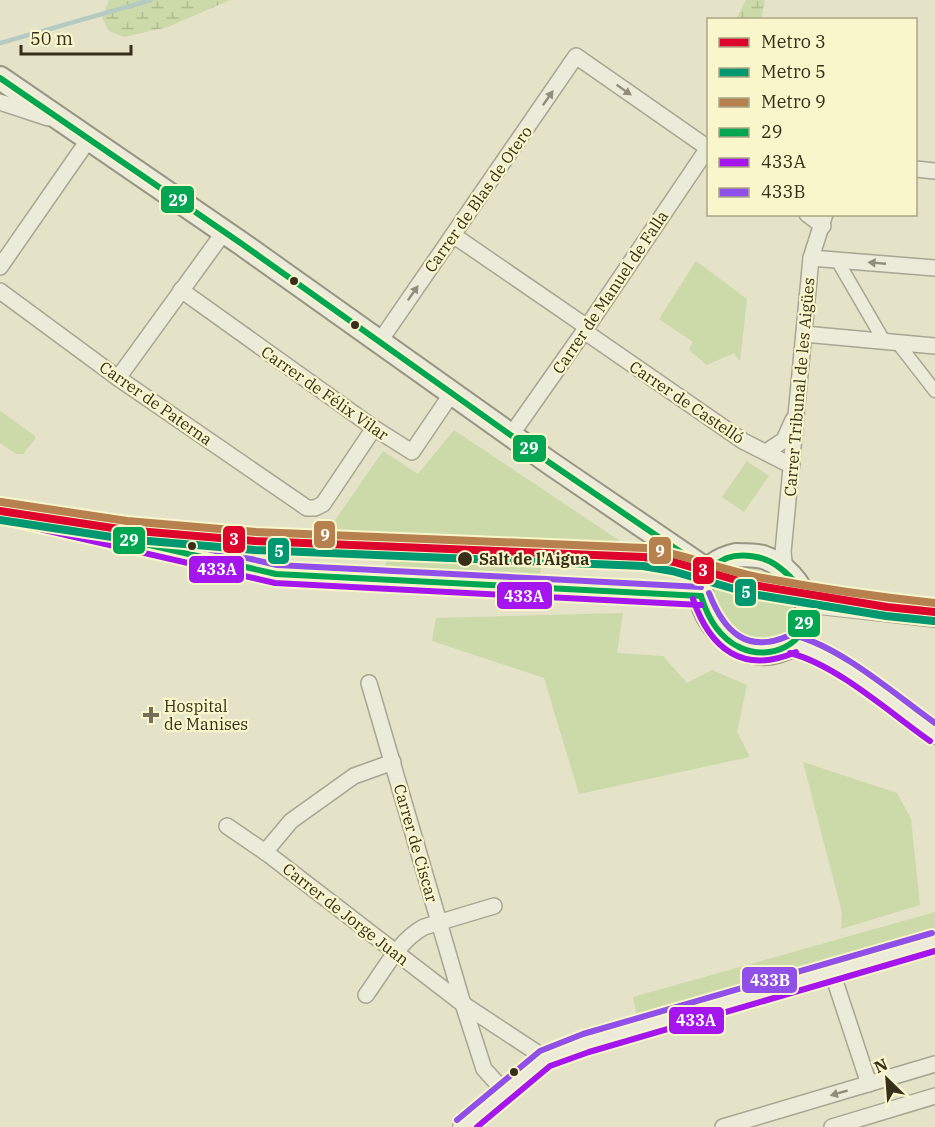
<svg xmlns="http://www.w3.org/2000/svg" width="935" height="1127" font-family="'IBM Plex Serif',serif">
	<defs>
		<pattern id="wetland-marsh" width="20" height="14" patternUnits="userSpaceOnUse" patternTransform="scale(1.5)"><rect width="20" height="14" fill="#ccd9a8"/><path d="M1 5h8M5 5V1M11 12h8M15 12V8" fill="none" stroke="#b0bb90"/></pattern>
	</defs>
	<rect width="100%" height="100%" fill="#e4e3c7"/>
	<!-- green -->
	<g fill="#ccd9a8">
		<path d="M696,261L747,299L740,361L734,353L707,365L689,350L693,342L659,319Z"/>
		<path d="M0,411L35,436V439L23,454H16L0,443Z"/>
		<path d="M454,430L623,543V555L542,552L540,577L386,568V545L320,542L383,451L418,474Z"/>
		<path d="M747,461L769,476L744,512L722,497Z"/>
		<path d="M736,566C817,570 806,660 750,639C745,637 737,636 733,633C725,627 718,615 712,607C714,578 708,578 736,566Z"/>
		<path d="M623,613L617,653L663,656L687,683L712,670L747,685L737,732L750,757L579,794L544,678L432,641L436,618Z"/>
		<path d="M803,762L897,793L911,819L920,905L841,929L842,913Z"/>
		<path d="M935,912V931L637,1017L633,997Z"/>
	</g>
	<!-- wetland -->
	<g fill="url(#wetland-marsh)">
		<path d="M109,0H230L168,27L124,37L109,31L102,18Z"/>
		<path d="M746,0H765L761,19H736Z"/>
	</g>
	<g fill="none" stroke-linecap="round" stroke-linejoin="round">
		<!-- stream -->
		<path stroke="#b4cbc1" stroke-width="4.5" d="M0,43L151,0"/>
		<defs>
			<g id="pedestrian">
				<path d="M837,260L884,341"/>
				<path d="M897,342L935,391"/>
			</g>
			<g id="minor">
				<path d="M0,102L48,118"/>
				<path d="M916,169L935,171"/>
				<path d="M807,214L823,226"/>
				<path d="M453,235L587,327"/>
				<path d="M811,258L935,268"/>
				<path d="M0,267L89,139"/>
				<path d="M181,290L374,428L412,452L452,393"/>
				<path d="M0,291L118,378L307,508H315L323,504L374,428"/>
				<path d="M584,331L743,441L792,466"/>
				<path d="M804,334L935,346"/>
				<path d="M380,341L576,56L708,148"/>
				<path d="M118,378L224,232"/>
				<path d="M511,435L587,327L708,148"/>
				<path d="M766,452L784,440L793,420"/>
				<path d="M785,570L783,552L811,258L825,214"/>
				<path d="M369,683L463,1004L484,1069L504,1091"/>
				<path d="M227,826L268,854L463,1004L545,1058"/>
				<path d="M265,852L291,821L354,776L393,762"/>
				<path d="M832,972L869,1084"/>
				<path d="M366,995C383,972 399,940 424,927L494,906"/>
				<path d="M723,1127L935,1064"/>
				<path d="M832,1127L935,1096"/>
			</g>
			<g id="tertiary">
				<path d="M805,597L819,604L935,617"/>
				<path d="M792,644C819,645 908,715 935,734"/>
				<path d="M463,1127L545,1058L586,1043L935,942"/>
			</g>
			<g id="secondary">
				<path d="M0,78L242,244L550,463L707,570"/>
				<path d="M0,511L276,574L701,596"/>
				<path d="M736,555C744,555 754,555 763,557C804,571 833,635 778,651C721,668 661,572 736,555Z"/>
			</g>
		</defs>
		<!-- pedestrian casing -->
		<use href="#pedestrian" stroke="#a8a591" stroke-width="15"/>
		<!-- minor casing -->
		<use href="#minor" stroke="#a8a591" stroke-width="18"/>
		<!-- tertiary casing -->
		<use href="#tertiary" stroke="#a8a591" stroke-width="22"/>
		<!-- secondary casing -->
		<use href="#secondary" stroke="#989581" stroke-width="26"/>
		<!-- pedestrian -->
		<use href="#pedestrian" stroke="#ecebda" stroke-width="12"/>
		<!-- minor -->
		<use href="#minor" stroke="#ecebda" stroke-width="15"/>
		<!-- tertiary -->
		<use href="#tertiary" stroke="#ecebda" stroke-width="20"/>
		<!-- secondary -->
		<use href="#secondary" stroke="#ecebda" stroke-width="22"/>
		<defs>
			<g id="bus-1">
				<path d="M0,78L242,244L550,463L707,570"/>
				<path d="M0,511L276,574L701,596"/>
				<path d="M701,596C735,708 867,630 776,565C764,556 741,553 727,558C720,561 713,566 707,570"/>
			</g>
			<g id="bus-2">
				<path d="M0,520L275,583L701,605"/>
				<path d="M693,599C710,649 743,675 796,652"/>
				<path d="M790,653C837,665 890,713 930,741"/>
				<path d="M477,1127L550,1066L589,1052L935,951"/>
			</g>
			<g id="bus-3">
				<path d="M2,502L277,565L701,587"/>
				<path d="M709,593C724,632 747,654 788,636"/>
				<path d="M794,635C844,649 893,693 935,723"/>
				<path d="M457,1120L540,1051L583,1034L932,933"/>
			</g>
		</defs>
		<!-- bus-1 casing -->
		<use href="#bus-1" stroke="#f8f6ca" stroke-width="10"/>
		<!-- bus-2 casing -->
		<use href="#bus-2" stroke="#f8f6ca" stroke-width="10"/>
		<!-- bus-3 casing -->
		<use href="#bus-3" stroke="#f8f6ca" stroke-width="10"/>
		<!-- bus-1 -->
		<use href="#bus-1" stroke="#00a651" stroke-width="6"/>
		<!-- bus-2 -->
		<use href="#bus-2" stroke="#a515ed" stroke-width="6"/>
		<!-- bus-3 -->
		<use href="#bus-3" stroke="#8f4fe8" stroke-width="6"/>
		<defs>
			<path id="metro-1" d="M0,511L126,530L255,541L644,557L674,562L753,585L887,607L935,612"/>
			<path id="metro-2" d="M0,520L125,539L255,550L643,566L672,571L752,594L886,616L934,621"/>
			<path id="metro-3" d="M1,502L127,521L256,532L645,548C684,554 719,569 757,577C816,588 876,597 935,603"/>
		</defs>
		<!-- metro-1 casing -->
		<use href="#metro-1" stroke="#f8f6ca" stroke-width="12"/>
		<!-- metro-2 casing -->
		<use href="#metro-2" stroke="#f8f6ca" stroke-width="12"/>
		<!-- metro-3 casing -->
		<use href="#metro-3" stroke="#f8f6ca" stroke-width="12"/>
		<!-- metro-1 -->
		<use href="#metro-1" stroke="#dd052b" stroke-width="8"/>
		<!-- metro-2 -->
		<use href="#metro-2" stroke="#009870" stroke-width="8"/>
		<!-- metro-3 -->
		<use href="#metro-3" stroke="#b7814f" stroke-width="8"/>
	</g>
	<!-- one-way arrows -->
	<defs><path id="oneway-solid" d="M-6-.8H1V-3.2L6.5 0L1 3.2V.8H-6Z" transform="scale(1.5)"/></defs>
	<g fill="#928d7a">
		<use href="#oneway-solid" transform="translate(624 90) rotate(35)"/>
		<use href="#oneway-solid" transform="translate(548 98) rotate(-55)"/>
		<use href="#oneway-solid" transform="translate(877 263) rotate(-175)"/>
		<use href="#oneway-solid" transform="translate(413 293) rotate(-55)"/>
		<use href="#oneway-solid" transform="translate(839 1093) rotate(164)"/>
	</g>
	<!-- markers -->
	<g fill="#372f1a" stroke="#f8f6ca" stroke-width="2">
		<circle cx="294" cy="281" r="5"/>
		<circle cx="355" cy="325" r="5"/>
		<circle cx="192" cy="546" r="5"/>
		<circle cx="465" cy="559" r="8"/>
		<circle cx="514" cy="1072" r="5"/>
	</g>
	<path fill="#746e57" stroke="#f8f6ca" stroke-width="2" d="M148 706h6v6h6v6h-6v6h-6v-6h-6v-6h6z"/>
	<g text-anchor="middle" stroke-width="4.5" stroke-linejoin="round" paint-order="stroke">
		<!-- street labels -->
		<g font-size="16" fill="#372f1a" stroke="#f8f6ca">
			<text transform="translate(478 199) rotate(-55)" y="6">Carrer de Blas de Otero</text>
			<text transform="translate(610 292) rotate(-56)" y="6">Carrer de Manuel de Falla</text>
			<text transform="translate(799 387) rotate(-85)" y="6">Carrer Tribunal de les Aigües</text>
			<text transform="translate(325 393) rotate(35)" y="6">Carrer de Félix Vilar</text>
			<text transform="translate(687 402) rotate(34)" y="6">Carrer de Castelló</text>
			<text transform="translate(156 403) rotate(35)" y="6">Carrer de Paterna</text>
			<text transform="translate(416 843) rotate(74)" y="6">Carrer de Ciscar</text>
			<text transform="translate(346 914) rotate(38)" y="6">Carrer de Jorge Juan</text>
		</g>
		<!-- stop labels -->
		<g font-size="16" font-weight="bold" fill="#372f1a" stroke="#f8f6ca" text-anchor="start">
			<text x="479" y="565">Salt de l'Aigua</text>
		</g>
		<!-- poi labels -->
		<g font-size="16" fill="#372f1a" stroke="#f8f6ca" text-anchor="start">
			<text x="164" y="712">Hospital<tspan x="164" dy="18">de Manises</tspan></text>
		</g>
	</g>
	<g stroke="#f8f6ca" stroke-width="2">
		<rect x="160" y="185" width="35" height="29" rx="6" fill="#00a651"/>
		<rect x="512" y="434" width="35" height="29" rx="6" fill="#00a651"/>
		<rect x="313" y="520" width="23" height="29" rx="6" fill="#b7814f"/>
		<rect x="222" y="525" width="24" height="29" rx="6" fill="#dd052b"/>
		<rect x="112" y="526" width="34" height="29" rx="6" fill="#00a651"/>
		<rect x="648" y="536" width="24" height="29" rx="6" fill="#b7814f"/>
		<rect x="267" y="537" width="23" height="28" rx="6" fill="#009870"/>
		<rect x="188" y="555" width="57" height="29" rx="6" fill="#a515ed"/>
		<rect x="692" y="556" width="23" height="29" rx="6" fill="#dd052b"/>
		<rect x="734" y="578" width="23" height="29" rx="6" fill="#009870"/>
		<rect x="496" y="581" width="57" height="29" rx="6" fill="#a515ed"/>
		<rect x="787" y="609" width="34" height="29" rx="6" fill="#00a651"/>
		<rect x="741" y="966" width="57" height="28" rx="6" fill="#8f4fe8"/>
		<rect x="668" y="1006" width="57" height="29" rx="6" fill="#a515ed"/>
	</g>
	<g font-size="16" text-anchor="middle" font-weight="bold" fill="#fff">
		<text x="178" y="206">29</text>
		<text x="529" y="454">29</text>
		<text x="325" y="541">9</text>
		<text x="234" y="545">3</text>
		<text x="129" y="546">29</text>
		<text x="660" y="557">9</text>
		<text x="279" y="557">5</text>
		<text x="217" y="575">433A</text>
		<text x="703" y="576">3</text>
		<text x="746" y="598">5</text>
		<text x="524" y="602">433A</text>
		<text x="804" y="629">29</text>
		<text x="770" y="986">433B</text>
		<text x="696" y="1026">433A</text>
	</g>
	<!-- legend -->
	<rect x="707" y="18" width="210" height="198" fill="#f8f6ca" stroke="#aba684" stroke-width="1.5"/>
	<rect x="719" y="38" width="30" height="9" fill="#dd052b" stroke="#aba684" stroke-width="1.5"/>
	<text x="761" y="48" font-size="18" fill="#372f1a">Metro 3</text>
	<rect x="719" y="68" width="30" height="9" fill="#009870" stroke="#aba684" stroke-width="1.5"/>
	<text x="761" y="78" font-size="18" fill="#372f1a">Metro 5</text>
	<rect x="719" y="98" width="30" height="9" fill="#b7814f" stroke="#aba684" stroke-width="1.5"/>
	<text x="761" y="108" font-size="18" fill="#372f1a">Metro 9</text>
	<rect x="719" y="128" width="30" height="9" fill="#00a651" stroke="#aba684" stroke-width="1.5"/>
	<text x="761" y="138" font-size="18" fill="#372f1a">29</text>
	<rect x="719" y="158" width="30" height="9" fill="#a515ed" stroke="#aba684" stroke-width="1.5"/>
	<text x="761" y="168" font-size="18" fill="#372f1a">433A</text>
	<rect x="719" y="188" width="30" height="9" fill="#8f4fe8" stroke="#aba684" stroke-width="1.5"/>
	<text x="761" y="198" font-size="18" fill="#372f1a">433B</text>
	<!-- north arrow -->
	<g transform="translate(887 1079) rotate(335)" stroke="#f8f6ca" stroke-width="4.5" paint-order="stroke">
	<path d="M0-4.5L10 22L0 15L-10 22Z" fill="#372f1a"/>
	<text y="-9" font-size="16" font-weight="bold" text-anchor="middle" fill="#372f1a">N</text>
	</g>
	<!-- scale -->
	<path d="M21 45v9h110v-9" fill="none" stroke="#372f1a" stroke-width="3"/>
	<text x="30" y="45" font-size="18" fill="#372f1a" stroke="#f8f6ca" stroke-width="4.5" paint-order="stroke">50 m</text>
</svg>
